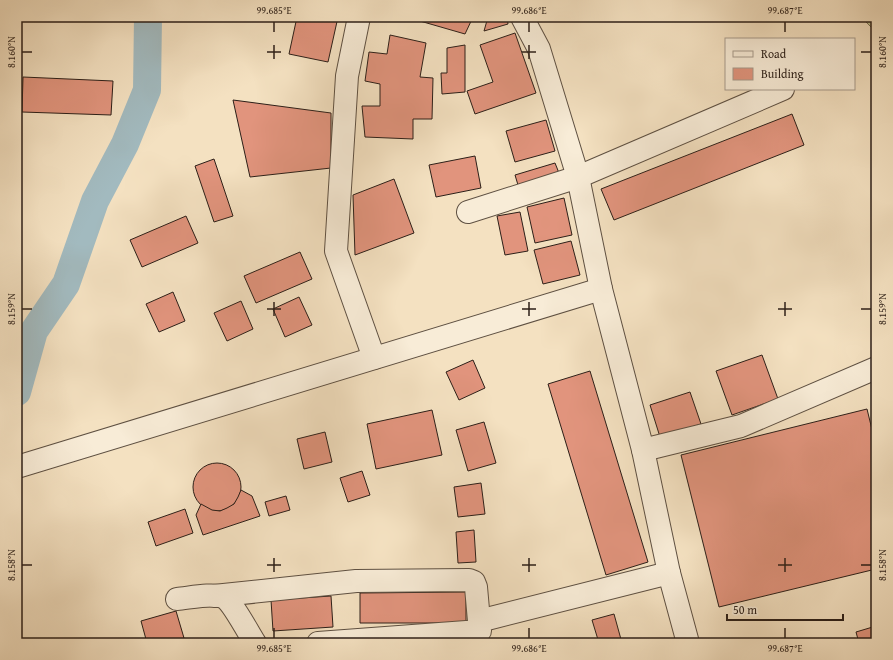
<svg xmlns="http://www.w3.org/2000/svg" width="893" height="660" font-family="'Gentium Book Plus',serif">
	<rect width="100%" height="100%" fill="#f4e1c1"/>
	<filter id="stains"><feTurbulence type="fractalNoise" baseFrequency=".005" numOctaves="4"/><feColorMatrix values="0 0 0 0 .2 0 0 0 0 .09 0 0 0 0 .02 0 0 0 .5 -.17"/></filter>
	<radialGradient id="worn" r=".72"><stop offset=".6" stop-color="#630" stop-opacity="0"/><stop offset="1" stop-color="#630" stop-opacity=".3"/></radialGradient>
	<!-- green -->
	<path fill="#bfc290" stroke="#767054" d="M861,17H876V32Z"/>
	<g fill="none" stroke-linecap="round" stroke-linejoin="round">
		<!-- river -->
		<path stroke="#a2babf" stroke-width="28" d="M17,392L34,331L66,284L95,201L125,144L147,90L148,17"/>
	</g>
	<!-- building -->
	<g fill="#e1947d" stroke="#2c1f18">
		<path d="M297,17H338L328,62L289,54Z"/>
		<path d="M414,17H473L465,34L413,19Z"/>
		<path d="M488,17H507L508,24L484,31Z"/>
		<path d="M515,33L536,93L475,114L467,91L493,82L480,45Z"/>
		<path d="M390,35L426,43L420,77L433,78L432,119H413V139L365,137L362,106H380V84L365,81L369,52L387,54Z"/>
		<path d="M465,45V92L442,94L441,73H447V48Z"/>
		<path d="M23,77L113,81L111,115L22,112Z"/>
		<path d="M233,100L331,113V168L250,177Z"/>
		<path d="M792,114L804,145L614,220L601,189Z"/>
		<path d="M546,120L555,151L515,162L506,131Z"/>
		<path d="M475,156L481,188L436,197L429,165Z"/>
		<path d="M214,159L233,216L214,222L195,166Z"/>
		<path d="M555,163L559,173L518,185L515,175Z"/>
		<path d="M394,179L414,233L355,255L353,195Z"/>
		<path d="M564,198L572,235L535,243L527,207Z"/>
		<path d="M520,212L528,251L505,255L497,216Z"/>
		<path d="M186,216L198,243L142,267L130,240Z"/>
		<path d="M571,241L580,275L543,284L534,250Z"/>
		<path d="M300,252L312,279L256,303L244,276Z"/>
		<path d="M173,292L185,321L159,332L146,304Z"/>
		<path d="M299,297L312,325L285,337L273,309Z"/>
		<path d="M241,301L253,329L227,341L214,313Z"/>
		<path d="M762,355L778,399L732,415L716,371Z"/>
		<path d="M473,360L485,388L459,400L446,372Z"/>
		<path d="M590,371L648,562L606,575L548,384Z"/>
		<path d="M690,392L701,424L660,437L650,405Z"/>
		<path d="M867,409L876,446V569L719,607L681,455Z"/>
		<path d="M432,410L442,455L376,469L367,424Z"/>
		<path d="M484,422L496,463L468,471L456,430Z"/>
		<path d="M325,432L332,462L304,469L297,439Z"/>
		<circle cx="217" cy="487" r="24"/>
		<path d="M362,471L370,495L348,502L340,478Z"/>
		<path d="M481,483L485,514L458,517L454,487Z"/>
		<path d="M241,490L252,496L260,516L203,535L196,515L201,504L212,510L220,511L227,508L234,504L238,497Z"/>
		<path d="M286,496L290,510L269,516L265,502Z"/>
		<path d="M185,509L193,533L156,546L148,522Z"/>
		<path d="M474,530L476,562L458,563L456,532Z"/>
		<path d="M466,592V623H360V593Z"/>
		<path d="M331,596L333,627L273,631L271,600Z"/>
		<path d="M176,611L184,638L169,643H147L141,621Z"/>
		<path d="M614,614L622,643H599L592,620Z"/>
		<path d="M876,626V643H859L856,632Z"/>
	</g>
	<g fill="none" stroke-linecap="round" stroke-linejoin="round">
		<defs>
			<g id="minor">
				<path d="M359,17L347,76L336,251L374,358"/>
				<path d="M522,17L539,49L578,177L601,289L643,450L669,573L688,643"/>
				<path d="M468,212L578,177L783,89"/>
				<path d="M643,450L741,426L876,368"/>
				<path d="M17,467L601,289"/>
				<path d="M214,596L356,581L469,580L474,582L476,587L479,621"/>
				<path d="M177,599C189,598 212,593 223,597C232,601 249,634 255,643"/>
				<path d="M318,643L480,631L479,621L669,573"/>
			</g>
		</defs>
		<!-- minor casing -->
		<use href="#minor" stroke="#5e5042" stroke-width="24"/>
		<!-- minor -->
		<use href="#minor" stroke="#f8ecd7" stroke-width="22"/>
	</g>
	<!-- ticks -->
	<path fill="none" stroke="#2c1f18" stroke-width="1.5" d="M274,22V32M529,22V32M785,22V32M274,45V59M529,45V59M22,52H32M267,52H281M522,52H536M861,52H871M274,302V316M529,302V316M785,302V316M22,309H32M267,309H281M522,309H536M778,309H792M861,309H871M274,558V572M529,558V572M785,558V572M22,565H32M267,565H281M522,565H536M778,565H792M861,565H871M274,628V638M529,628V638M785,628V638"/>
	<!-- margin -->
	<rect width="893" height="660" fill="none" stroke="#f4e1c1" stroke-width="44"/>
	<!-- legend -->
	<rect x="725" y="38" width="130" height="52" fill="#f8ecd7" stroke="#a69a8b"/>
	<rect x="733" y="51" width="20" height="6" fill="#f8ecd7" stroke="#a69a8b"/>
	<text x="761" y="58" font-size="12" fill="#2c1f18">Road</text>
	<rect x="733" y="68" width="20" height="12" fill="#e1947d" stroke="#a69a8b"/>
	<text x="761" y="78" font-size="12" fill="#2c1f18">Building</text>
	<!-- scale -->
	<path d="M727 614v6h116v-6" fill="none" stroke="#2c1f18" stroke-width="2"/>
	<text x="733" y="614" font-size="12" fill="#2c1f18" stroke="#f8ecd7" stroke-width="3" paint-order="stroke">50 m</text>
	<rect x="22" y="22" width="849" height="616" fill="none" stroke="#2c1f18" stroke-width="1.5"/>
	<g font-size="10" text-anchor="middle" fill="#2c1f18">
		<text x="274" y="14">99.685°E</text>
		<text x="529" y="14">99.686°E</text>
		<text x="785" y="14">99.687°E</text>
		<text transform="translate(11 52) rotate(-90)" y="4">8.160°N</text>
		<text transform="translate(882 52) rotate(-90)" y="4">8.160°N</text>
		<text transform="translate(11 309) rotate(-90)" y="4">8.159°N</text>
		<text transform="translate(882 309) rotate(-90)" y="4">8.159°N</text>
		<text transform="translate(11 565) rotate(-90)" y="4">8.158°N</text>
		<text transform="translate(882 565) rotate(-90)" y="4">8.158°N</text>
		<text x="274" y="652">99.685°E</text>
		<text x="529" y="652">99.686°E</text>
		<text x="785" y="652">99.687°E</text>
	</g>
	<rect width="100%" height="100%" filter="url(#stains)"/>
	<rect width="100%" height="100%" fill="url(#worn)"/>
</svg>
